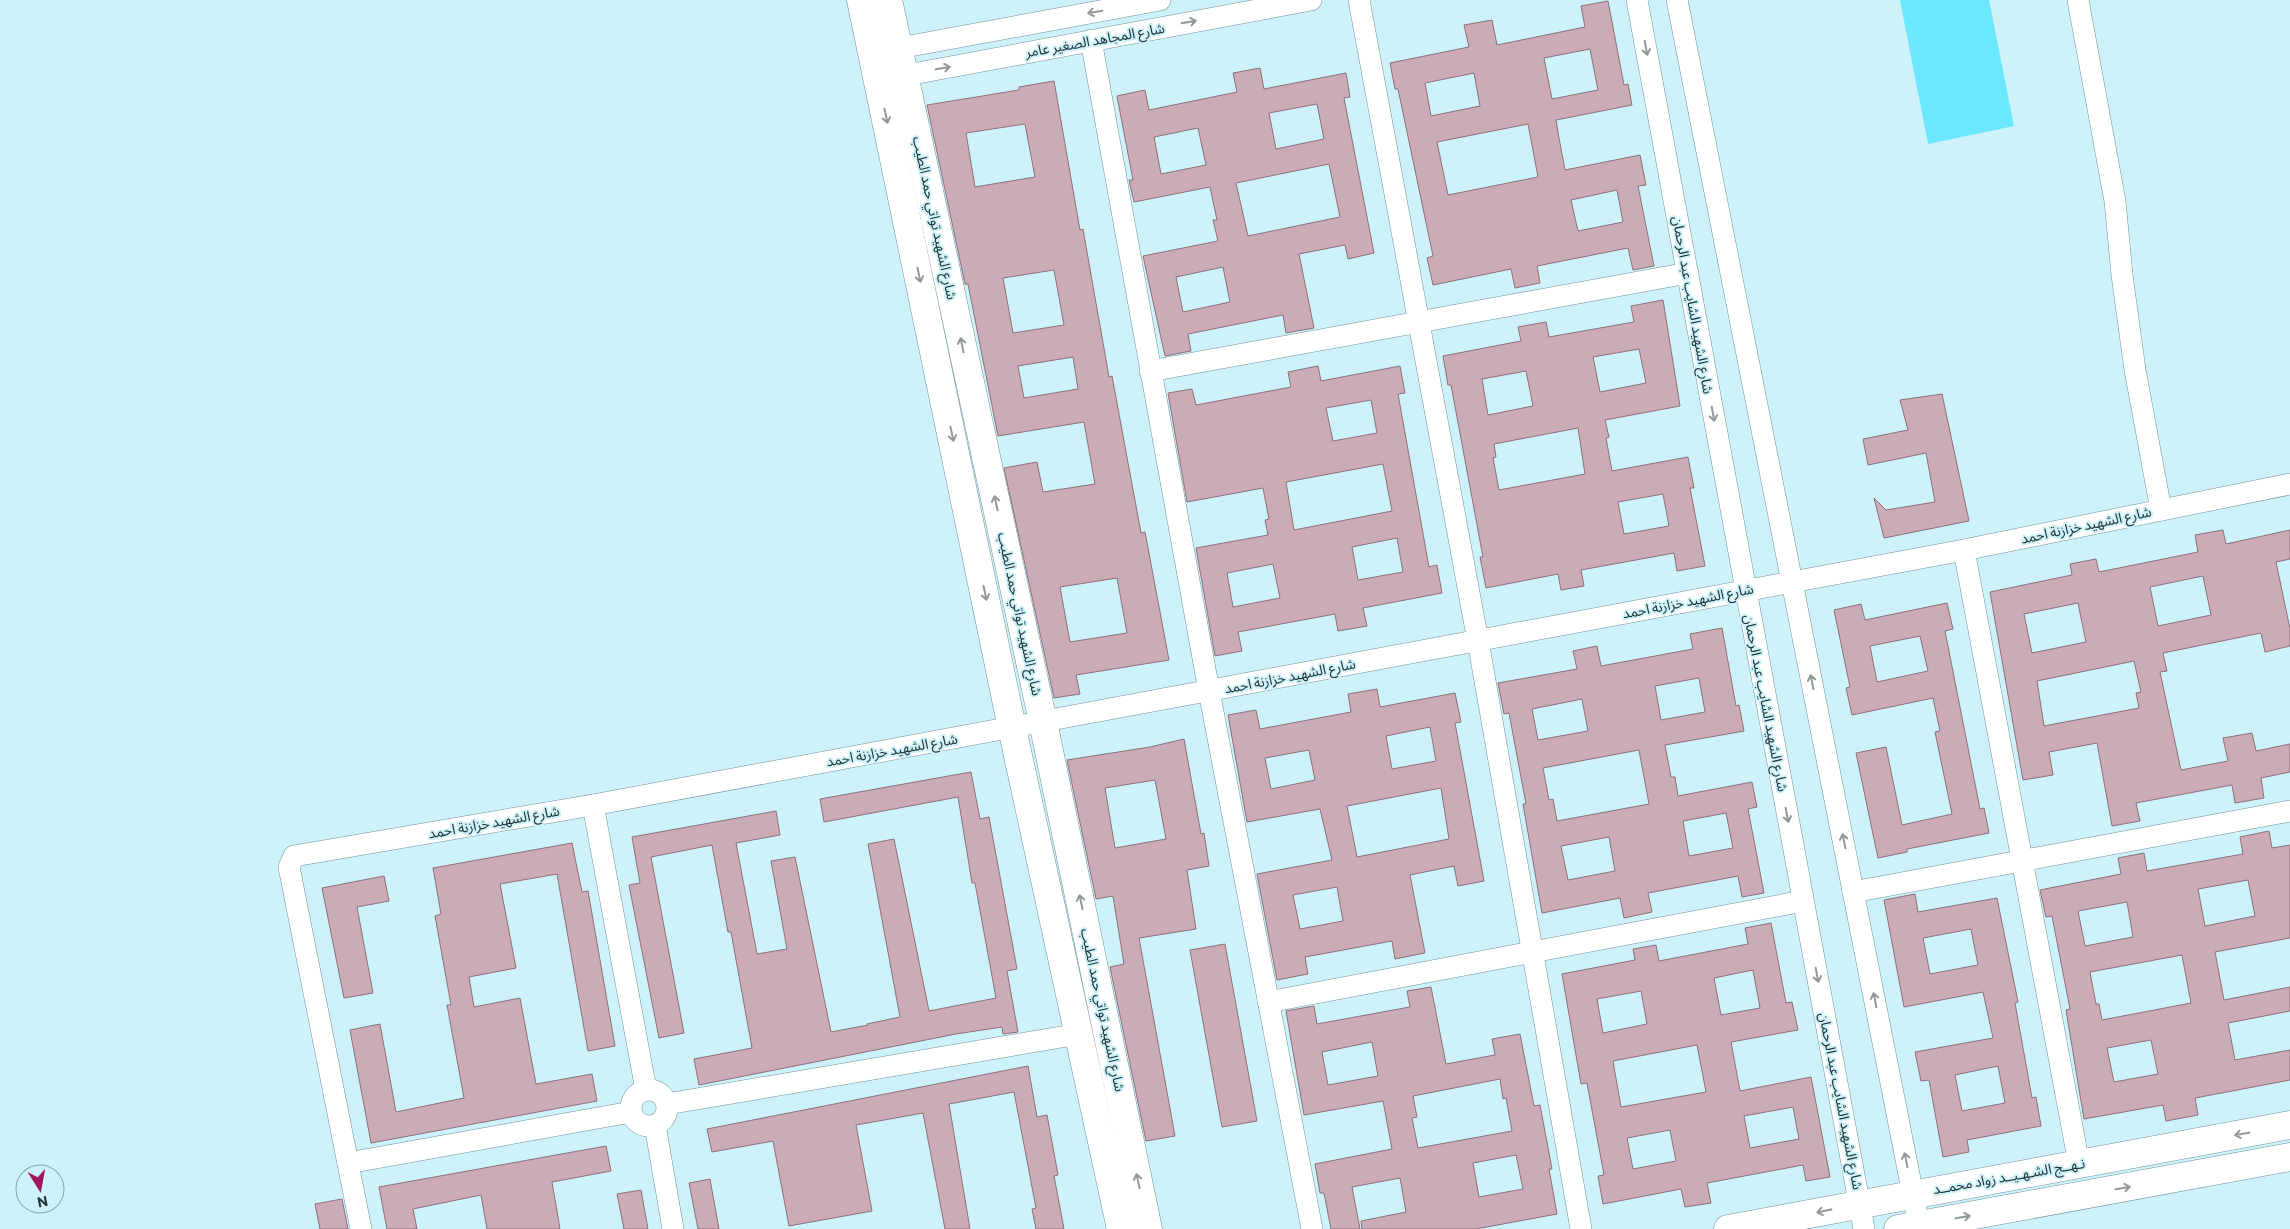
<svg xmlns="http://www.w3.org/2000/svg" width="2290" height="1229" font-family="Commissioner,'Noto Sans Arabic',sans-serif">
	<rect width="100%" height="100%" fill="#cdf2fa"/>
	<!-- green -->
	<path fill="#69e8ff" d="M1900,0H1989L2014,126L1928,144Z"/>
	<!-- building -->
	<g fill="#cbabb6" stroke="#8d6f79" fill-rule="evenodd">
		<path d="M1608,1L1624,85L1628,84L1632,105L1556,120L1559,138L1565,170L1640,155L1646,185L1638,186L1654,266L1633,270L1628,248L1537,266L1540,283L1515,288L1511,269L1433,285L1427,258L1433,256L1398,89H1395L1390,63L1469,47L1464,25L1492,20L1497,45L1585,27L1581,6ZM1590,49L1598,90L1552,99L1544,58ZM1474,73L1480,106L1431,116L1425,83ZM1528,124L1538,177L1448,195L1437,142ZM1617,190L1623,222L1578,231L1571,200Z"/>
		<path d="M1260,68L1264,89L1346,73L1350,97L1344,98L1374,253L1348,259L1345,245L1299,254L1314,328L1286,333L1283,315L1188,334L1191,351L1165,356L1143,256L1218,241L1213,220H1217L1210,187L1134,202L1129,180H1133L1117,96L1145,90L1149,110L1237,92L1233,73ZM1317,104L1324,139L1276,149L1269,113ZM1198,128L1206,165L1161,174L1154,137ZM1329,164L1340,217L1248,236L1236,183ZM1223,267L1230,302L1183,312L1176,277Z"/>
		<path d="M1054,81L1080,230L1083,229L1109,377L1112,376L1141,533L1145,532L1169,660L1076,675L1080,694L1054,698L1004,468L1037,462L1043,492L1095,484L1084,422L998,436L968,284H965L927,105L1019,90V87ZM1025,124L1035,177L975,187L966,133ZM1054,270L1064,325L1013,333L1003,278ZM1073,357L1078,389L1024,398L1018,366ZM1117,578L1127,633L1070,642L1060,587Z"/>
		<path d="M1663,300L1680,406L1605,420L1609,437L1606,438L1612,471L1688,457L1694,488H1690L1705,566L1677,571L1674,553L1581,570L1584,586L1561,590L1558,574L1486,588L1480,557H1483L1451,385H1448L1443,356L1521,341L1518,327L1546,322L1549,337L1634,322L1631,306ZM1639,349L1646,383L1600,392L1593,357ZM1526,371L1533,406L1488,415L1482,379ZM1578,428L1585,474L1499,490L1493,458L1496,457L1494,444ZM1663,494L1669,526L1624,534L1618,502Z"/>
		<path d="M1318,366L1321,381L1400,366L1405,393L1398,394L1429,567L1437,565L1442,593L1363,608L1367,626L1338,631L1335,614L1238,632L1242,651L1215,656L1196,548L1268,535L1265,520L1269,519L1263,488L1187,502L1168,393L1192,389L1196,405L1291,387L1288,372ZM1371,400L1377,433L1333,441L1326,408ZM1383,464L1392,511L1294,530L1286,482ZM1397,538L1403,572L1358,580L1352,547ZM1273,564L1280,598L1233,607L1227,573Z"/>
		<path d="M1942,394L1969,521L1884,538L1874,498L1886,510L1935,502L1926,453L1868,465L1863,439L1908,430L1900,400Z"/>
		<path d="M2223,530L2226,544L2290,530V559L2276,562L2290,629V646L2265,652L2261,633L2163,653L2167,671L2160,672L2181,770L2228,761L2223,738L2252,733L2256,751L2290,744V772L2261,778L2264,798L2235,803L2232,785L2136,803L2140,821L2112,826L2097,743L2049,752L2053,775L2023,780L1990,592L2072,575L2070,564L2096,559L2099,572L2198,552L2195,535ZM2203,576L2211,615L2158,626L2150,587ZM2078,603L2086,642L2032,653L2024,614ZM2134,661L2141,692L2136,693L2139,708L2044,726L2037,681Z"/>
		<path d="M1947,603L1953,629L1945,631L1980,809L1984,808L1989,833L1907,849V852L1878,858L1856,753L1886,747L1902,825L1952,814L1935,732L1940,731L1933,698L1852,715L1846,688L1850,687L1834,610L1861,604L1865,620ZM1920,636L1928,671L1877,682L1870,646Z"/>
		<path d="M1722,628L1736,706L1739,705L1744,731L1665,745L1671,777H1675L1678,796L1752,782L1757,807L1748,809L1764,893L1742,897L1738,876L1648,893L1652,912L1624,918L1620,898L1542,913L1523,804H1526L1509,713L1504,714L1498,683L1577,669L1573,651L1597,646L1601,666L1693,649L1690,634ZM1699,678L1705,712L1661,720L1655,686ZM1582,699L1588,731L1538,740L1532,709ZM1639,750L1649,804L1557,821L1553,799L1549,800L1543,768ZM1726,813L1733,848L1689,856L1683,821ZM1609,837L1615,871L1568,880L1561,846Z"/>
		<path d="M1377,689L1380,707L1455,693L1461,722L1455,723L1484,881L1458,886L1454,866L1410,875L1425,953L1395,959L1392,941L1305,957L1308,974L1277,980L1257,874L1332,860L1320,809L1247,822L1228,715L1256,710L1260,729L1351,712L1348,694ZM1430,727L1436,761L1392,769L1386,736ZM1309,750L1315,780L1271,789L1265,758ZM1441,788L1449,839L1357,857L1347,806ZM1337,887L1343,921L1300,929L1293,895Z"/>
		<path d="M1184,739L1201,834L1204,833L1209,866L1187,870L1196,929L1139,938L1175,1136L1146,1141L1110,967L1124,964L1113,896L1096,899L1067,760L1150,747ZM1155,780L1166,839L1115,848L1105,788Z"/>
		<path d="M971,772L980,819L989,817L1017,969L1007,971L1018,1032L1003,1034L1002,1027L956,1034L699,1085L694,1059L752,1048L731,932H728L712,845L651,857L684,1033L659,1038L629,885L640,883L632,837L776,811L780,835L736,843L757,954L787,949L771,861L795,857L831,1032L868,1025L867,1024L900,1017L868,844L894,839L929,1011L996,998L975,883H972L958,797L824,822L820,799Z"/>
		<path d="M2269,831L2272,848L2290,845V938L2215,952L2224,1000L2290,987V1011L2228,1023L2235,1060L2290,1050V1080L2195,1098L2198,1115L2166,1121L2163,1105L2084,1119L2066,1010L2070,1009L2052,916L2046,917L2040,890L2121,874L2118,858L2144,853L2147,871L2243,854L2240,837ZM2248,880L2255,916L2205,926L2198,889ZM2127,902L2133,937L2085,946L2078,911ZM2182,955L2191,1003L2102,1020L2099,1004H2096L2090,972ZM2151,1040L2158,1074L2114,1082L2107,1048Z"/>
		<path d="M572,843L582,892L588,891L615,1046L588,1051L557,874L500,884L516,968L469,977L474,1007L520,998L536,1084L592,1074L597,1101L371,1143L350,1030L380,1024L396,1112L464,1098L447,1005H451L435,916L441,914L433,868Z"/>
		<path d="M384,876L389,901L357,907L373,993L344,998L322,888Z"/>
		<path d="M1915,894L1918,912L1997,898L2018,1002L2015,1003L2032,1098L2036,1097L2041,1126L1967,1140L1969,1152L1943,1157L1929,1080L1921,1081L1915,1052L1993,1038L1983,992L1904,1007L1884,900ZM1971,929L1978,965L1930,974L1923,938ZM1998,1066L2005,1103L1962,1111L1955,1075Z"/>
		<path d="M1771,923L1786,1003L1792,1002L1798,1030L1731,1042L1740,1091L1811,1077L1830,1177L1806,1181L1803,1165L1707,1183L1711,1203L1685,1207L1681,1189L1603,1204L1598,1176L1604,1175L1587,1083L1581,1084L1562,974L1635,960L1633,949L1656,945L1659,961L1748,944L1745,928ZM1753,970L1760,1008L1721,1015L1714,978ZM1641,991L1647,1024L1603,1033L1597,999ZM1697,1045L1706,1092L1621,1107L1613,1061ZM1793,1107L1799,1139L1750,1148L1744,1116ZM1670,1130L1676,1161L1633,1169L1627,1138Z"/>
		<path d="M1225,944L1257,1121L1222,1127L1190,950Z"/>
		<path d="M1431,987L1446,1064L1495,1055L1492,1039L1520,1034L1534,1106L1540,1105L1552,1169H1549L1557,1214L1476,1229H1362L1361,1221L1406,1212L1400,1178L1352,1187L1360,1229H1331L1324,1193H1320L1315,1164L1392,1149L1383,1101L1304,1115L1286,1011L1314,1006L1317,1024L1410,1007L1407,991ZM1372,1042L1378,1076L1328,1085L1322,1052ZM1500,1079L1503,1099L1506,1098L1512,1131L1418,1148L1412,1118L1417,1117L1413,1096ZM1516,1155L1523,1189L1479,1197L1473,1163Z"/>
		<path d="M1028,1066L1037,1117L1047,1115L1058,1175L1054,1176L1064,1229H1036L1032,1209L1036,1208L1014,1092L949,1104L970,1229H945L923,1113L856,1125L872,1211L789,1226L773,1141L712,1152L707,1129Z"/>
		<path d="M606,1146L611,1171L552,1182L560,1229H487L481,1195L413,1209L417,1229H387L379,1187Z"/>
		<path d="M710,1179L719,1229H698L689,1183Z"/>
		<path d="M641,1190L648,1229H624L617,1194Z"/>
		<path d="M342,1199L348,1229H320L315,1204Z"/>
	</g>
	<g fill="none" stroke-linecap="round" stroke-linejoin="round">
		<defs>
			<g id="street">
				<path d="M1359,0L1478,641L1581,1229"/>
				<path d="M1637,0L1864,1229"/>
				<path d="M1677,0L1919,1225"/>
				<path d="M2078,0L2115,201L2122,275L2135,370L2161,510"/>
				<path d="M1091,40L1209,691L1312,1229"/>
				<path d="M883,51L1160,0"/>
				<path d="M891,78L1311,0"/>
				<path d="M1150,371L1688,273"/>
				<path d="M1964,550L2079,1164"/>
				<path d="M593,805L646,1090"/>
				<path d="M1853,892L2290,811"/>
				<path d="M1268,1002L1803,901"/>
				<circle cx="649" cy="1108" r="18"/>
				<path d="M667,1104L1079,1034"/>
				<path d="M655,1125L673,1229"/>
				<path d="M348,1163L631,1112"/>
				<path d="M361,1229L289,867L294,856L593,805L1964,550L2290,484"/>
			</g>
			<g id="secondary">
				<path d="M861,0L1012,728L1121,1229"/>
				<path d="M888,0L1043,722L1148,1229"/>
				<path d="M1728,1229L2290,1125"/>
				<path d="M1898,1229L2290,1157"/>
			</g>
		</defs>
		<!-- street casing -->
		<use href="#street" stroke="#6f9299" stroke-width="22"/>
		<!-- secondary casing -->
		<use href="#secondary" stroke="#6f9299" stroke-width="29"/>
		<!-- street -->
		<use href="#street" stroke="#fff" stroke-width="21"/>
		<!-- secondary -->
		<use href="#secondary" stroke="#fff" stroke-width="28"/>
	</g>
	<!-- one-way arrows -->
	<defs><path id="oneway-shaft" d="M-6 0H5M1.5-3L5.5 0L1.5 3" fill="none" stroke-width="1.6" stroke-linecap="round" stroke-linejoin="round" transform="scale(1.25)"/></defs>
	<g stroke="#91989a">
		<use href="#oneway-shaft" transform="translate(1095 12) rotate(170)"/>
		<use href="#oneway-shaft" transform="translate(1189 22) rotate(-10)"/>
		<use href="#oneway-shaft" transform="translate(1646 48) rotate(80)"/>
		<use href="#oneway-shaft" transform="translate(943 68) rotate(-10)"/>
		<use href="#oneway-shaft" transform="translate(886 116) rotate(78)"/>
		<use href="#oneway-shaft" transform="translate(919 275) rotate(78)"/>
		<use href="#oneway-shaft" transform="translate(962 345) rotate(-102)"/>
		<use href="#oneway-shaft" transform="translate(1713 414) rotate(80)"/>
		<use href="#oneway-shaft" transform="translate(952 434) rotate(78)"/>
		<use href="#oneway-shaft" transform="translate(996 503) rotate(-102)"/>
		<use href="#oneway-shaft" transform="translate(985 593) rotate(78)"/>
		<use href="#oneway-shaft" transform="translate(1812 682) rotate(-101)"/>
		<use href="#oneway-shaft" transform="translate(1787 815) rotate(79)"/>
		<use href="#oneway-shaft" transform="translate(1844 841) rotate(-101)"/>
		<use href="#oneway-shaft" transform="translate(1081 902) rotate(-102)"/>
		<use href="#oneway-shaft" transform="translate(1817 975) rotate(79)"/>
		<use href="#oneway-shaft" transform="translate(1875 1000) rotate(-101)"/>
		<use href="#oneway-shaft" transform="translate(2242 1134) rotate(170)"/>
		<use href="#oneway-shaft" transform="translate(1906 1160) rotate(-101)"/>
		<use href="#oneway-shaft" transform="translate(1138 1181) rotate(-102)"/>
		<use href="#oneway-shaft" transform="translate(2123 1188) rotate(-10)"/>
		<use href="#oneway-shaft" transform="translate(1824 1211) rotate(169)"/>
		<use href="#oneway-shaft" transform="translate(1963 1217) rotate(-10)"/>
	</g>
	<g text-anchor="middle" stroke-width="4" stroke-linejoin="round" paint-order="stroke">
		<!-- street labels -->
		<g font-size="14" fill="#233235" stroke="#cdf2fa">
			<text transform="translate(1095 40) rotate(-10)" y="5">شارع المجاهد الصغير عامر</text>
			<text transform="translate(935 218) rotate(78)" y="5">شارع الشهيد تواتي حمد الطيب</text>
			<text transform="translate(1693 305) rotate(80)" y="5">شارع الشهيد الشايب عبد الرحمان</text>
			<text transform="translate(2086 525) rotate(-12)" y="5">شارع الشهيد خزازنة احمد</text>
			<text transform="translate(1688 601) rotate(-11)" y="5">شارع الشهيد خزازنة احمد</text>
			<text transform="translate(1020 614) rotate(78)" y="5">شارع الشهيد تواتي حمد الطيب</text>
			<text transform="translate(1290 676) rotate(-11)" y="5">شارع الشهيد خزازنة احمد</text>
			<text transform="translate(1766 703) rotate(79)" y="5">شارع الشهيد الشايب عبد الرحمان</text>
			<text transform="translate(892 750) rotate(-10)" y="5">شارع الشهيد خزازنة احمد</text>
			<text transform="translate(494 822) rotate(-10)" y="5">شارع الشهيد خزازنة احمد</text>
			<text transform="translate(1103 1010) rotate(78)" y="5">شارع الشهيد تواتي حمد الطيب</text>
			<text transform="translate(1841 1101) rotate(79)" y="5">شارع الشهيد الشايب عبد الرحمان</text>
			<text transform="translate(2009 1176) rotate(-10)" y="5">نـهــج الشـهـيــد زواد محمــد</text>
		</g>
	</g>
	<!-- north arrow -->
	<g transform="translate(40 1189) rotate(169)"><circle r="24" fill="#cdf2fa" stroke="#89a5ab"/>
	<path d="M0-4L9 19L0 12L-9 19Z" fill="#a2155e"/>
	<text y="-8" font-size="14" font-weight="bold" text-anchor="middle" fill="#233235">N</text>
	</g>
</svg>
